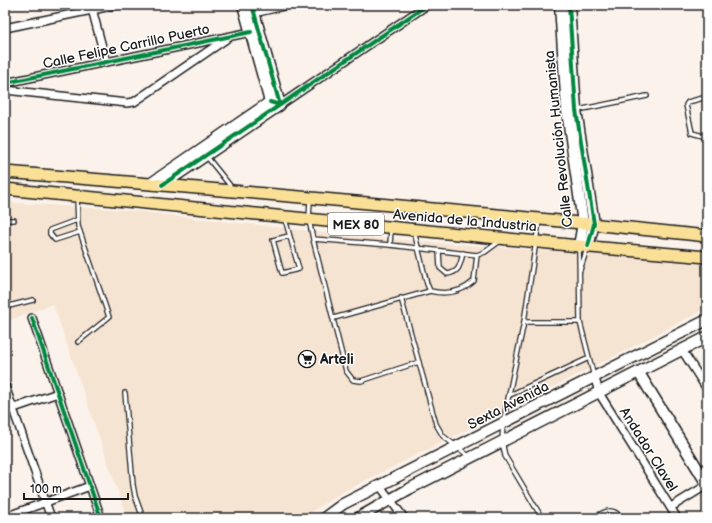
<svg xmlns="http://www.w3.org/2000/svg" width="712" height="523" font-family="'Balsamiq Sans',sans-serif">
	<rect width="100%" height="100%" fill="#fbf3eb"/>
	<filter id="ink" filterUnits="userSpaceOnUse"><feTurbulence type="fractalNoise" baseFrequency=".025" numOctaves="2"/><feDisplacementMap in="SourceGraphic" scale="8" xChannelSelector="R" yChannelSelector="G"/><feConvolveMatrix kernelMatrix="1 2 1 2 8 2 1 2 1" color-interpolation-filters="sRGB"/></filter>
	<g filter="url(#ink)">
		<!-- built -->
		<path fill="#f6e4d3" d="M5,202L124,210L372,238L595,254L707,265V308L615,356L341,493L302,518H127L53,304L5,322Z"/>
		<g fill="none" stroke-linecap="round" stroke-linejoin="round">
			<defs>
				<g id="lane">
					<path d="M578,110L647,96"/>
					<path d="M703,136L692,133L686,105L688,102L707,97"/>
					<path d="M207,157L232,188"/>
					<path d="M77,197L78,226L109,317L78,342"/>
					<path d="M310,200L309,220L313,239"/>
					<path d="M285,219L299,269L282,273L273,240L289,236"/>
					<path d="M5,220H14"/>
					<path d="M77,220L50,230V234L55,240L80,232"/>
					<path d="M539,221L524,322L503,423L502,441L505,456L542,518"/>
					<path d="M414,231L427,284L430,291C446,295 462,292 474,281L477,255"/>
					<path d="M390,245L391,229"/>
					<path d="M579,247L580,322L594,377"/>
					<path d="M439,251L440,268L447,274C460,272 460,265 463,253"/>
					<path d="M580,270L587,249"/>
					<path d="M401,298L436,424L443,436L470,457"/>
					<path d="M5,307L33,300"/>
					<path d="M334,318L430,291"/>
					<path d="M524,322H580"/>
					<path d="M419,362L361,381L353,380L346,371L313,239L390,245L477,255L485,252L500,241"/>
					<path d="M125,393L133,485L135,496L143,518"/>
					<path d="M510,395L589,358"/>
					<path d="M593,518C603,512 613,506 621,518"/>
				</g>
				<g id="street">
					<path d="M91,5L106,62"/>
					<path d="M254,13L288,5"/>
					<path d="M5,28L116,5"/>
					<path d="M5,83L251,32"/>
					<path d="M5,90L127,103L134,102L226,39"/>
					<path d="M276,104L280,105L427,5"/>
					<path d="M32,318L101,518"/>
					<path d="M682,350L707,389"/>
					<path d="M595,378L599,393L677,518"/>
					<path d="M5,386L51,518"/>
					<path d="M5,411L58,393"/>
					<path d="M380,486L404,518"/>
					<path d="M671,507L707,485"/>
					<path d="M5,517L90,486"/>
				</g>
				<g id="secondary">
					<path d="M560,5L567,111L583,223L579,246"/>
					<path d="M569,5L576,110L594,224L588,246"/>
					<path d="M150,184L270,102L243,5"/>
					<path d="M162,185L280,105L252,5"/>
					<path d="M639,373L707,484"/>
					<path d="M324,518L343,504L707,320"/>
					<path d="M358,518L409,489L707,337"/>
				</g>
				<g id="primary">
					<path d="M5,172C239,191 473,211 707,236"/>
					<path d="M5,189L579,246L707,257"/>
				</g>
			</defs>
			<!-- lane casing -->
			<use href="#lane" stroke="#1c1c1c" stroke-width="6"/>
			<!-- street casing -->
			<use href="#street" stroke="#1c1c1c" stroke-width="10"/>
			<!-- secondary casing -->
			<use href="#secondary" stroke="#1c1c1c" stroke-width="13"/>
			<!-- primary casing -->
			<use href="#primary" stroke="#1c1c1c" stroke-width="14"/>
			<!-- lane -->
			<use href="#lane" stroke="#fff" stroke-width="3.5"/>
			<!-- street -->
			<use href="#street" stroke="#fff" stroke-width="7"/>
			<!-- secondary -->
			<use href="#secondary" stroke="#fff" stroke-width="10"/>
			<!-- primary -->
			<use href="#primary" stroke="#fadf96" stroke-width="11"/>
			<defs>
				<g id="cycleway">
					<path d="M569,5L576,110L594,224L588,246"/>
					<path d="M5,83L251,32"/>
					<path d="M270,102L280,105L427,5"/>
					<path d="M162,185L280,105L252,5"/>
					<path d="M32,318L101,518"/>
				</g>
			</defs>
			<!-- cycleway casing -->
			<use href="#cycleway" stroke="#fff" stroke-width="6"/>
			<!-- cycleway -->
			<use href="#cycleway" stroke="#00873e" stroke-width="4"/>
		</g>
	</g>
	<!-- icons -->
	<defs>
		<symbol id="supermarket-ring" viewBox="-11 -11 22 22"><circle r="9.5" fill="#fff" stroke="#1c1c1c" stroke-width="1.5"/><path d="M-6-5.5h2.5l.6 2H6L4.5 2H-2.5L-4.4-4H-6ZM-1.5 3.2a1.3 1.3 0 1 0 .1 0ZM3 3.2a1.3 1.3 0 1 0 .1 0Z" fill="#1c1c1c"/></symbol>
	</defs>
	<g fill-rule="evenodd">
		<use href="#supermarket-ring" x="297" y="349" width="20" height="20"/>
	</g>
	<g text-anchor="middle" stroke-width="3" stroke-linejoin="round" paint-order="stroke">
		<!-- shield labels -->
		<rect fill="#fff" stroke="#606060" stroke-width="1" x="328" y="213" width="56" height="22" rx="3"/>
		<g font-size="13" font-weight="bold" fill="#1c1c1c">
			<text x="356" y="229">MEX 80</text>
		</g>
		<!-- street labels -->
		<g font-size="14" fill="#1c1c1c" stroke="#fff">
			<text transform="translate(126 46) rotate(-12)" y="5">Calle Felipe Carrillo Puerto</text>
			<text transform="translate(558 139) rotate(-96)" y="5">Calle Revolución Humanista</text>
			<text transform="translate(465 220) rotate(5)" y="5">Avenida de la Industria</text>
			<text transform="translate(508 405) rotate(-27)" y="5">Sexta Avenida</text>
			<text transform="translate(649 449) rotate(58)" y="5">Andador Clavel</text>
		</g>
		<!-- poi labels -->
		<g font-size="14" font-weight="bold" fill="#1c1c1c" stroke="#fff" text-anchor="start">
			<text x="320" y="364">Arteli</text>
		</g>
	</g>
	<!-- margin -->
	<rect width="712" height="523" fill="none" stroke="#fff" stroke-width="20"/>
	<rect x="10" y="10" width="692" height="503" fill="none" stroke="#1c1c1c" stroke-width="1.5" filter="url(#ink)"/>
	<!-- scale -->
	<path d="M24 493v6h104v-6" fill="none" stroke="#1c1c1c" stroke-width="2"/>
	<text x="30" y="493" font-size="12" fill="#1c1c1c" stroke="#ffffff" stroke-width="3" paint-order="stroke">100 m</text>
</svg>
